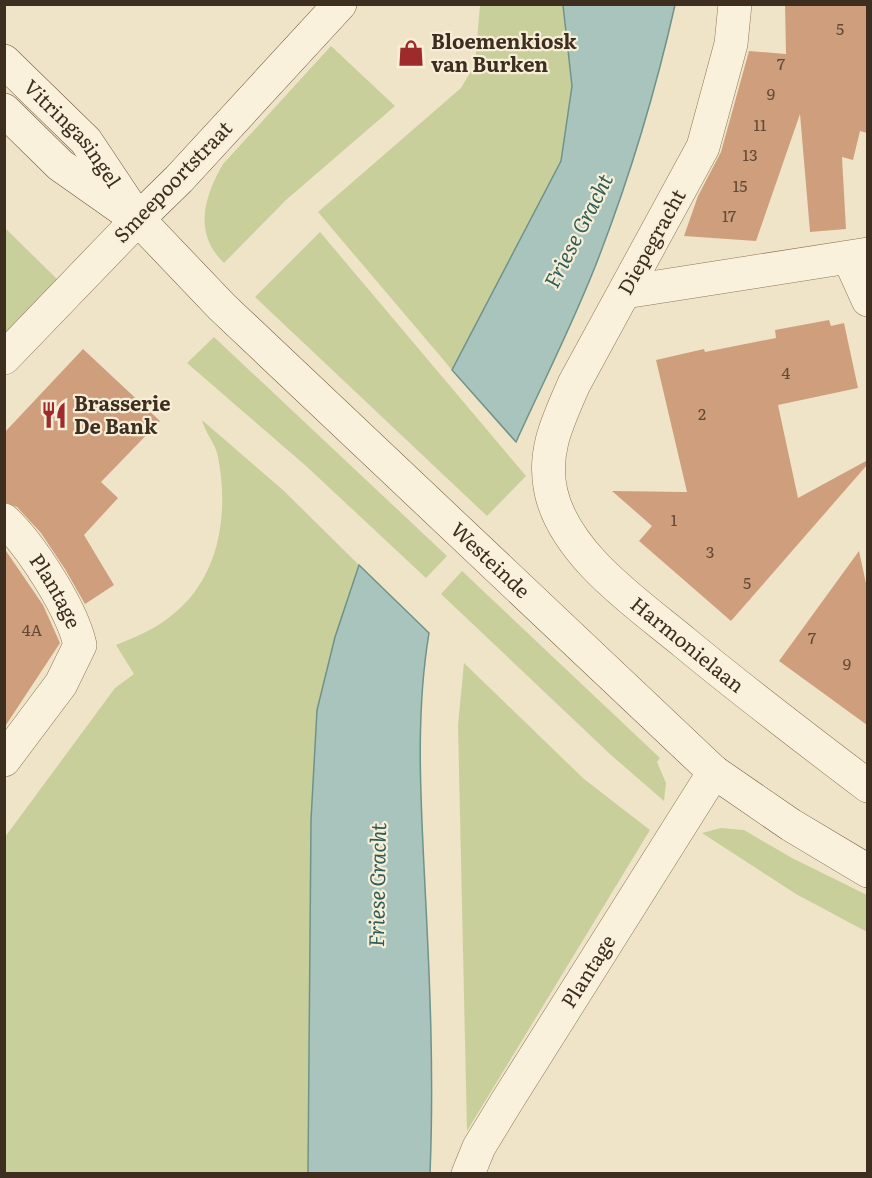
<svg xmlns="http://www.w3.org/2000/svg" width="872" height="1178" font-family="Literata,serif">
	<rect width="100%" height="100%" fill="#f0e4c8"/>
	<!-- green -->
	<g fill="#c9cf9b">
		<path d="M480,5H563L572,86L561,161L452,370L318,212L461,88L475,64Z"/>
		<path d="M331,46L395,106L286,200L224,263C193,233 204,197 223,164Z"/>
		<path d="M4,227L60,282L4,339Z"/>
		<path d="M320,232L526,476L487,516L255,297Z"/>
		<path d="M214,337L447,556L426,578L306,466L187,363Z"/>
		<path d="M202,420L284,491L359,565L335,637L317,710L311,820L308,1173L5,1174V837L115,688L134,674L116,645C135,637 156,629 172,615C220,578 229,513 218,457C216,444 205,433 202,420Z"/>
		<path d="M462,571L660,758L657,762L666,783L664,801L611,755L441,594Z"/>
		<path d="M464,663L584,779L650,830L467,1131L458,725Z"/>
		<path d="M721,828L744,830L792,858L867,895V932L796,894L702,833Z"/>
	</g>
	<!-- water -->
	<g fill="#a9c4bc" stroke="#6f938a" stroke-width="1.5">
		<path d="M563,5H675C656,89 631,173 600,254C576,318 544,380 516,442L452,370L561,161L572,86Z"/>
		<path d="M359,565L429,633C415,717 421,803 425,887C430,983 434,1078 430,1173H308L311,820L317,710L335,637Z"/>
	</g>
	<!-- building -->
	<g fill="#cf9f7d">
		<path d="M785,4H867V133L860,131L853,160L842,157L846,229L810,232L800,114L756,241L684,236L698,196L721,152L749,51L786,54Z"/>
		<path d="M829,320L831,326L844,323L858,388L778,405L798,498L866,461L867,465L731,621L639,541L652,526L612,491L687,492L656,360L704,349L705,352L776,338L775,330Z"/>
		<path d="M83,349L160,421L101,482L118,498L84,535L114,585L85,604L65,569L41,533L17,507L4,502V433Z"/>
		<path d="M4,548L43,605L60,643L4,728Z"/>
		<path d="M859,551L867,588V725L779,661Z"/>
	</g>
	<g fill="none" stroke-linecap="round" stroke-linejoin="round">
		<defs>
			<g id="street">
				<path id="s1" d="M735,4L731,44L703,147L574,384C558,421 542,452 551,492C565,555 638,604 685,643C744,692 806,739 868,786"/>
				<path d="M849,258L868,300"/>
				<path d="M625,292L868,254"/>
				<path d="M4,358L138,219"/>
				<path id="s2" d="M4,520C31,545 72,609 80,645L61,684L4,760"/>
				<path id="s3" d="M468,1174L479,1147L507,1101L714,772"/>
			</g>
			<g id="secondary">
				<path id="s4" d="M4,61L86,141L138,219L222,307L714,772L791,825L868,871"/>
				<path d="M4,110L60,165L121,208"/>
				<path d="M138,219L179,179L340,4"/>
			</g>
		</defs>
		<!-- street casing -->
		<use href="#street" stroke="#8d765c" stroke-width="34"/>
		<!-- secondary casing -->
		<use href="#secondary" stroke="#6f573f" stroke-width="34"/>
		<!-- street -->
		<use href="#street" stroke="#faf1dc" stroke-width="33"/>
		<!-- secondary -->
		<use href="#secondary" stroke="#faf1dc" stroke-width="33"/>
	</g>
	<!-- icons -->
	<defs>
		<symbol id="shop-bare" viewBox="-9 -9 18 18"><path d="M-5-2.5h2.3a2.7 3.5 0 0 1 5.4 0H5L5.5 6h-11ZM-1.5-2.5h3a1.5 2.3 0 0 0-3 0Z" fill="#9e2a2b" stroke="#f7eed8" stroke-width="2.5" paint-order="stroke"/></symbol>
		<symbol id="restaurant-bare" viewBox="-9 -9 18 18"><path d="M-5-6h1v4h1v-4h1v4h1v-4h1v5L-1.5 .5V6h-2V.5L-5-1ZM5-6V6H3V1.5H1.5Q1.5-4 5-6Z" fill="#9e2a2b" stroke="#f7eed8" stroke-width="2.5" paint-order="stroke"/></symbol>
	</defs>
	<g fill-rule="evenodd">
		<use href="#shop-bare" x="392" y="34" width="38" height="38"/>
		<use href="#restaurant-bare" x="35" y="396" width="38" height="38"/>
	</g>
	<g text-anchor="middle" stroke-width="4.5" stroke-linejoin="round" paint-order="stroke">
		<!-- number labels -->
		<g font-size="16" fill="#624a37">
			<text x="840" y="35">5</text>
			<text x="781" y="70">7</text>
			<text x="771" y="100">9</text>
			<text x="760" y="131">11</text>
			<text x="750" y="161">13</text>
			<text x="740" y="192">15</text>
			<text x="729" y="222">17</text>
			<text x="786" y="379">4</text>
			<text x="702" y="420">2</text>
			<text x="674" y="526">1</text>
			<text x="710" y="558">3</text>
			<text x="747" y="589">5</text>
			<text x="32" y="636">4A</text>
			<text x="812" y="644">7</text>
			<text x="847" y="670">9</text>
		</g>
		<!-- poi labels -->
		<g font-size="20" font-weight="bold" fill="#3d2e20" stroke="#f7eed8" text-anchor="start">
			<text x="431" y="49">Bloemenkiosk<tspan x="431" dy="23">van Burken</tspan></text>
			<text x="74" y="411">Brasserie<tspan x="74" dy="23">De Bank</tspan></text>
		</g>
		<!-- street labels -->
		<g font-size="20" fill="#3d2e20" stroke="#f7eed8">
			<text dy="7" stroke="none"><textPath href="#s4" startOffset="100">Vitringasingel</textPath></text>
			<text transform="translate(173 182) rotate(-46)" y="7">Smeepoortstraat</text>
			<text transform="translate(652 242) rotate(-61)" y="7">Diepegracht</text>
			<text dy="7" stroke="none"><textPath href="#s4" startOffset="699">Westeinde</textPath></text>
			<text dy="7" stroke="none"><textPath href="#s2" startOffset="88">Plantage</textPath></text>
			<text dy="7" stroke="none"><textPath href="#s1" startOffset="738">Harmonielaan</textPath></text>
			<text dy="7" stroke="none"><textPath href="#s3" startOffset="236">Plantage</textPath></text>
		</g>
		<!-- water labels -->
		<g font-size="21" font-style="italic" fill="#2f5d5a" stroke="#f7eed8">
			<text transform="translate(579 231) rotate(-63)" y="7">Friese Gracht</text>
			<text transform="translate(378 885) rotate(-89)" y="7">Friese Gracht</text>
		</g>
	</g>
	<!-- border -->
	<rect width="872" height="1178" fill="none" stroke="#3d2e20" stroke-width="12"/>
</svg>
